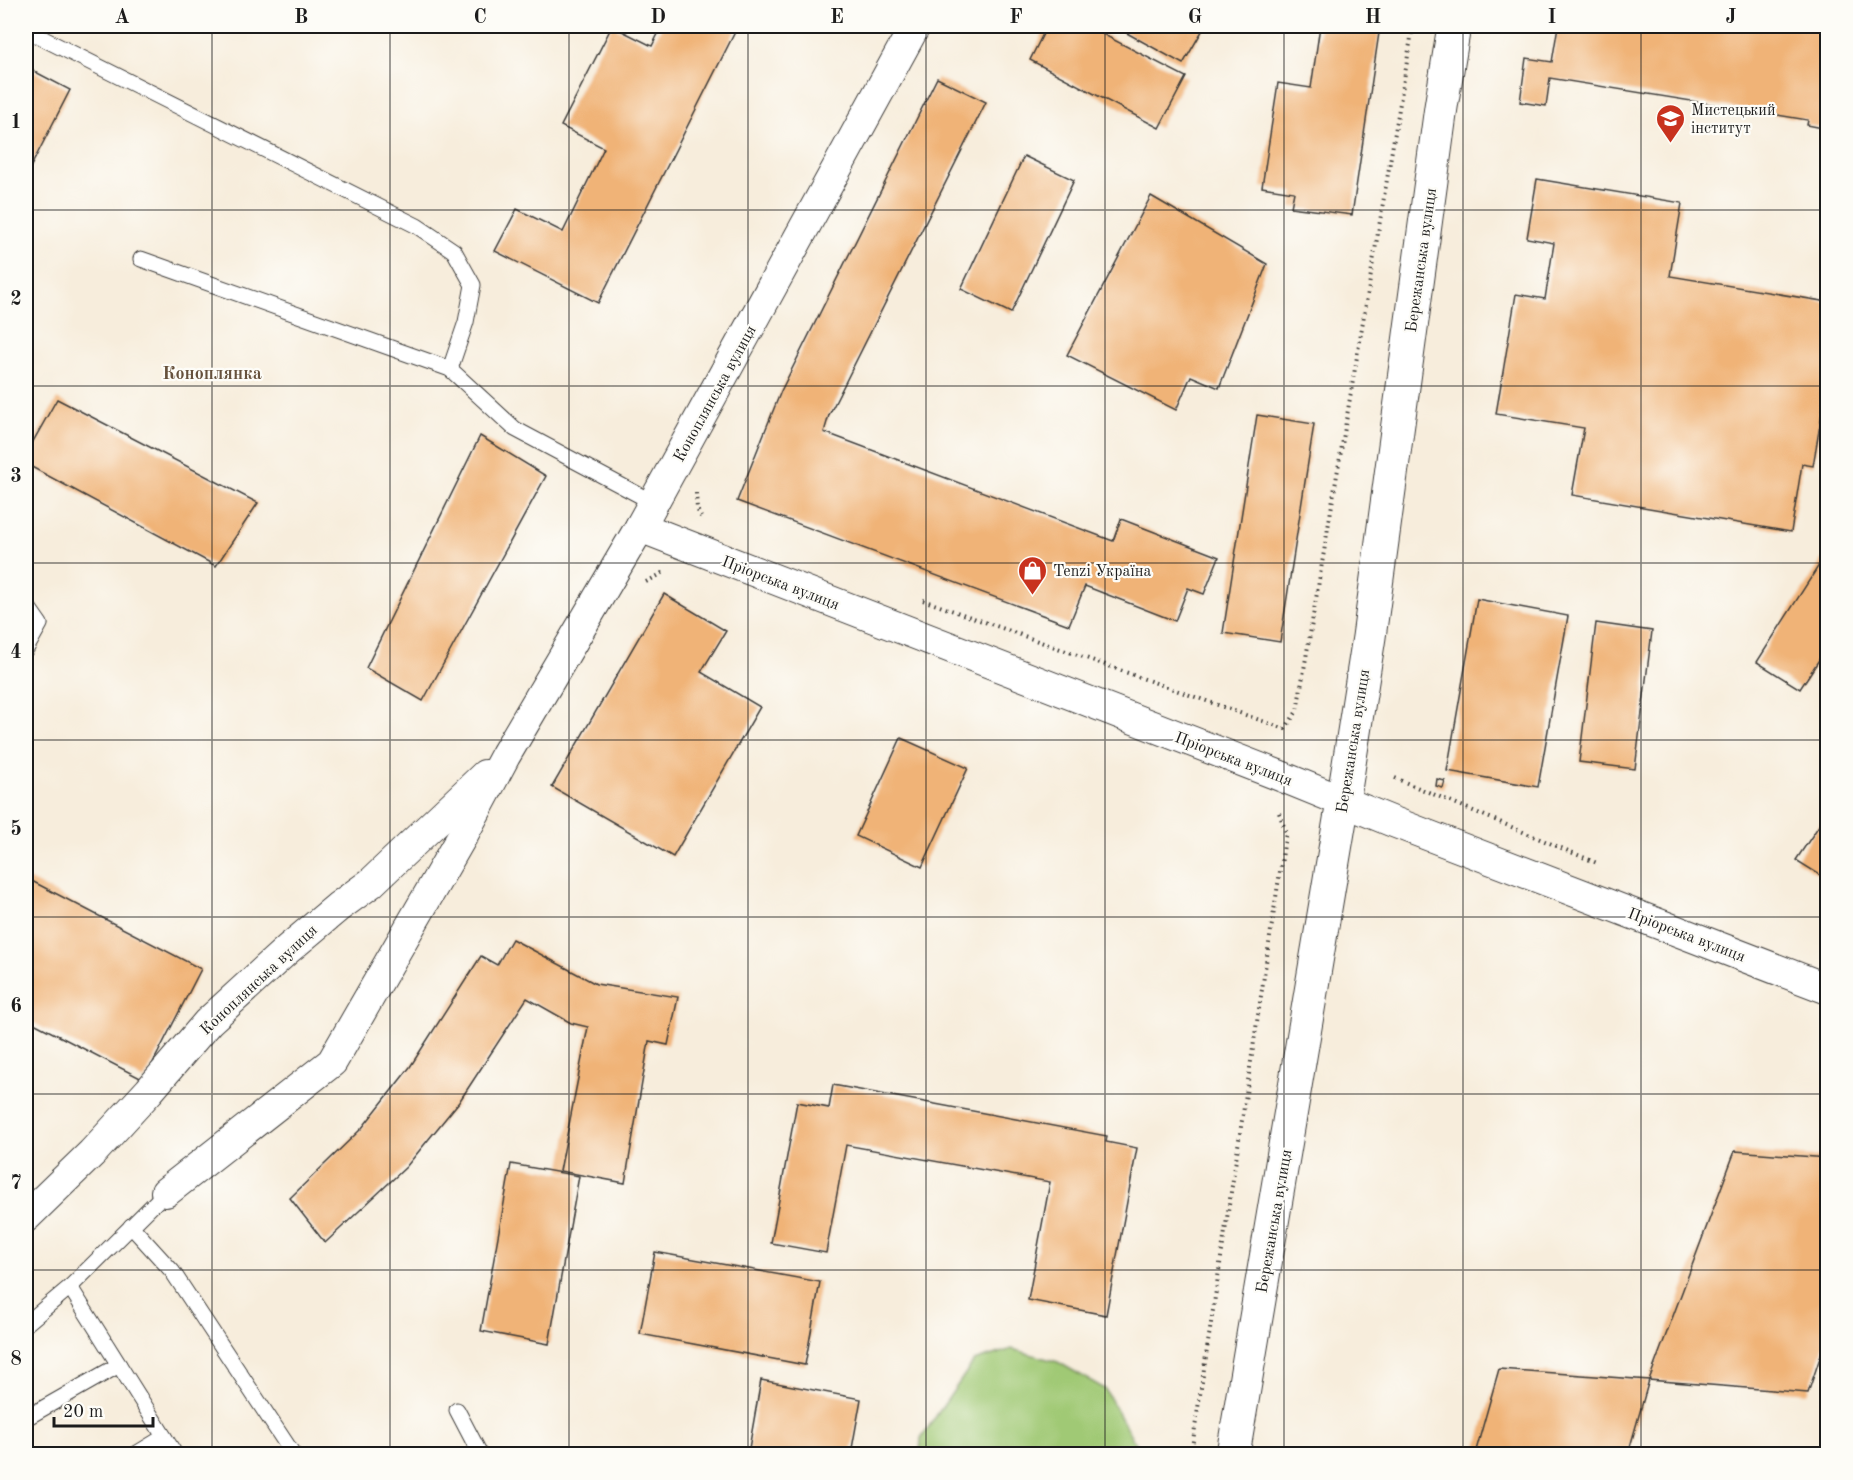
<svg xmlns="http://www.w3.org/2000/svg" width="1853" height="1480" font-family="'Old Standard TT',serif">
	<rect width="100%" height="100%" fill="#fdfcf7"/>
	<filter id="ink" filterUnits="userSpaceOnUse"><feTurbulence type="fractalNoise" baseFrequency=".0167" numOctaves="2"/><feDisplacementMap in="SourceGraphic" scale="12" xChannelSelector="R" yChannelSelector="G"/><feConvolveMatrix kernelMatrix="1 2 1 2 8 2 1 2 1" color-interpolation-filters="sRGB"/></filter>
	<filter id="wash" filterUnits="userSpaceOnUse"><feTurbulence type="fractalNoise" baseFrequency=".008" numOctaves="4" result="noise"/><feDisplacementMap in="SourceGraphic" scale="24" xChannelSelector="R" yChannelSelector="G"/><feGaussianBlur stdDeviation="1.35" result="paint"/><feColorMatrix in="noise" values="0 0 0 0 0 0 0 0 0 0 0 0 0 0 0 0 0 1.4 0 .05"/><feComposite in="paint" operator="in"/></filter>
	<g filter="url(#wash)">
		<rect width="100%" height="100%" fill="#f7eddc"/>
		<!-- green -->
		<path fill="#a0c975" stroke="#5e7248" stroke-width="1.5" d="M1012,1349L1058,1362L1105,1389L1137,1447L1136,1454H920L921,1438L974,1361Z"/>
		<g id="blocks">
			<!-- building -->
			<g fill="#f0b377">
				<path d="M612,26L652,46L662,26H738L598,303L495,251L517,209L563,232L604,148L561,126Z"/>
				<path d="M1047,26H1087L1186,77L1159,128L1030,60Z"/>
				<path d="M1114,26H1205L1183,64Z"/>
				<path d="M1320,26H1380L1352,215L1291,207L1294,192L1262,187L1278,83L1311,88Z"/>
				<path d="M1558,26H1789L1815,30V26H1828V129L1807,125L1808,120L1550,78L1546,106L1520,102L1526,58L1552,62Z"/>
				<path d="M26,67L70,90L26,176Z"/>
				<path d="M937,78L986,102L829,415L824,432L1113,541L1121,519L1219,557L1204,594L1188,588L1175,621L1085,586L1069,625L737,501L781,391Z"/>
				<path d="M1024,156L1074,180L1011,313L961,289Z"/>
				<path d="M1537,179L1682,203L1670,276L1828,302V377L1813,466L1802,464L1791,532L1572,495L1584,428L1496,414L1516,294L1545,299L1554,243L1527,238Z"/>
				<path d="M1151,196L1267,264L1219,388L1191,376L1176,410L1067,355Z"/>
				<path d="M57,399L258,503L216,566L26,464V454Z"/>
				<path d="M1257,415L1314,424L1280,642L1223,633Z"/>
				<path d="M480,436L546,476L423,701L366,668Z"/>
				<path d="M1828,551V646L1800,689L1757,662Z"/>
				<path d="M664,594L726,631L701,672L760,707L673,857L552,787Z"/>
				<path d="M1477,599L1568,616L1538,787L1447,771Z"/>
				<path d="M1596,623L1652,631L1635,769L1579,762Z"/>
				<path d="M901,738L968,768L922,867L856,836Z"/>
				<path d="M1437,779L1445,781L1443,788L1436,786Z"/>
				<path d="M1828,812V880L1796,860Z"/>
				<path d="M26,878L201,969L144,1080L26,1019Z"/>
				<path d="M512,939L596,984L678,997L668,1045L649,1041L625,1183L560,1171L588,1027L571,1023L527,998L459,1102L406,1167L325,1243L290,1198L362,1128L410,1067L481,956L497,965Z"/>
				<path d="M833,1085L1107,1136L1106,1142L1137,1148L1106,1315L1028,1300L1050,1182L846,1145L826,1253L771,1243L797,1102L829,1108Z"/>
				<path d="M1735,1151L1828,1158V1334L1808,1393L1649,1380Z"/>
				<path d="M511,1164L579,1176L549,1344L481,1331Z"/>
				<path d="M655,1252L820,1282L805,1365L640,1334Z"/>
				<path d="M1499,1369L1649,1380L1628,1454H1475Z"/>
				<path d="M761,1380L861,1399L851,1454H748Z"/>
			</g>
		</g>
	</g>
	<g filter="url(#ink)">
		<use href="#blocks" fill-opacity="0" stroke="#3d3b39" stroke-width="1.5"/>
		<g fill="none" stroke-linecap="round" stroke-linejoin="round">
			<defs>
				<g id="service">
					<path d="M26,35H36L417,226L454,251L473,285L466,322L450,369"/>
					<path d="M141,259L450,369L515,429L654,503"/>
					<path d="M26,604L40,624L26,649"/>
					<path d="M131,1226L172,1271L293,1454"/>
					<path d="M70,1287L175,1454"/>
					<path d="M26,1324L70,1287L166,1192"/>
					<path d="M457,1410L480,1454"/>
					<path d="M26,1418L119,1365"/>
					<path d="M136,1454L164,1437"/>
				</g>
				<g id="minor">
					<path d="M640,527L1278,775L1391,821L1828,989"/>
					<path d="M166,1192L332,1062L464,833L505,756L640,527L915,26"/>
					<path d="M26,1217L92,1153L149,1091L208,1022L288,949L338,907L371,883L485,775"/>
				</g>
				<path id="tertiary" d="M1233,1454L1343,802L1369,637L1441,107L1454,26"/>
			</defs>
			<!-- service casing -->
			<use href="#service" stroke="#3d3b39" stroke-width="17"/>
			<!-- minor casing -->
			<use href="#minor" stroke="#3d3b39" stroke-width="32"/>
			<!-- tertiary casing -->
			<use href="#tertiary" stroke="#3d3b39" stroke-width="35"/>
			<!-- path -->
			<g stroke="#3d3b39" stroke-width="4" stroke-dasharray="1.5 4.5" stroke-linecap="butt">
				<path d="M696,493L697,509L701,517"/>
				<path d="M646,582L663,573H666"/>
				<path d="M923,600L1285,729L1297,711L1413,26"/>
				<path d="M1395,778L1597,863"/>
				<path d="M1191,1454L1286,832L1278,810"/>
			</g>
			<!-- service -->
			<use href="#service" stroke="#fff" stroke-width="15"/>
			<!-- minor -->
			<use href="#minor" stroke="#fff" stroke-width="30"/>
			<!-- tertiary -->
			<use href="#tertiary" stroke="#fff" stroke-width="33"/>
		</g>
	</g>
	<!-- grid -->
	<path fill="none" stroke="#1c1c1c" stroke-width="1.5" stroke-opacity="0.55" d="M212,26V1454M390,26V1454M569,26V1454M748,26V1454M926,26V1454M1105,26V1454M1284,26V1454M1463,26V1454M1641,26V1454M26,210H1828M26,386H1828M26,563H1828M26,740H1828M26,917H1828M26,1094H1828M26,1270H1828"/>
	<!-- icons -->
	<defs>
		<symbol id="university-pin" viewBox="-11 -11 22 30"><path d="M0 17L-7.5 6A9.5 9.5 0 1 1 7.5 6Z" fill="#c8321e" stroke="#fdfcf7"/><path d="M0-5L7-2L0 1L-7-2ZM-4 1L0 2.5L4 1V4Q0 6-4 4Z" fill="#fff"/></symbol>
		<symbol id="shop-pin" viewBox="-11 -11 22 30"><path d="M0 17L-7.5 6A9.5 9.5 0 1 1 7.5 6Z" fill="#c8321e" stroke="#fdfcf7"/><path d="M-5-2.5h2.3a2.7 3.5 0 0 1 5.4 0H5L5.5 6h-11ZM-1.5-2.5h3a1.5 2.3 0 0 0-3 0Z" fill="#fff"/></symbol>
	</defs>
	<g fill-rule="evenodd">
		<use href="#university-pin" x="1654" y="102" width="33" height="45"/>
		<use href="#shop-pin" x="1016" y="554" width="33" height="45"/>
	</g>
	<g text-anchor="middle" stroke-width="4.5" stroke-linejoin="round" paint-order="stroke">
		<!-- poi labels -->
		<g font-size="16" fill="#1c1c1c" stroke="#fdfcf7" text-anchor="start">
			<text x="1691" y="115">Мистецький<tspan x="1691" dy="18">інститут</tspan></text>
			<text x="1053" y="576">Tenzi Україна</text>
		</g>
		<!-- street labels -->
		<g font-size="16" fill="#1c1c1c" stroke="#fdfcf7">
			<text transform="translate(1420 260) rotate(-82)" y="6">Бережанська вулиця</text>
			<text transform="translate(714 393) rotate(-61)" y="6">Коноплянська вулиця</text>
			<text transform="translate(781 582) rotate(21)" y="6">Пріорська вулиця</text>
			<text transform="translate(1352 741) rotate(-81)" y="6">Бережанська вулиця</text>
			<text transform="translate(1234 758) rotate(21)" y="6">Пріорська вулиця</text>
			<text transform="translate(1687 934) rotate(21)" y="6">Пріорська вулиця</text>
			<text transform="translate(258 979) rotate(-43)" y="6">Коноплянська вулиця</text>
			<text transform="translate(1273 1221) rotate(-80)" y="6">Бережанська вулиця</text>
		</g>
		<!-- neighbourhood labels -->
		<g font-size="18" font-weight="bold" fill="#66513c" stroke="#fdfcf7">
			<text x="212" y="379">Коноплянка</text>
		</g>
	</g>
	<!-- margin -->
	<rect width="1853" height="1480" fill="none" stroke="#fdfcf7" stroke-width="66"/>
	<!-- scale -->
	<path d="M54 1417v9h99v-9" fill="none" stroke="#1c1c1c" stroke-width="3"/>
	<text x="63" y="1417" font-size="18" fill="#1c1c1c" stroke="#fdfcf7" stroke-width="4.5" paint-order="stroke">20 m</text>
	<rect x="33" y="33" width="1787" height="1414" fill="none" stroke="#1c1c1c" stroke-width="2"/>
	<g font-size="20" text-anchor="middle" font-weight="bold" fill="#1c1c1c">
		<text x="122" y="23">A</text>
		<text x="301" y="23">B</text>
		<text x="480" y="23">C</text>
		<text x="658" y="23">D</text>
		<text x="837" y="23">E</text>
		<text x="1016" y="23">F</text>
		<text x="1195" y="23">G</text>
		<text x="1373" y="23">H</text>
		<text x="1552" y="23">I</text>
		<text x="1731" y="23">J</text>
		<text x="16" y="128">1</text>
		<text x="16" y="305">2</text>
		<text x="16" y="482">3</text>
		<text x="16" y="658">4</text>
		<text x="16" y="835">5</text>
		<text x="16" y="1012">6</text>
		<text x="16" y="1189">7</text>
		<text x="16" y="1365">8</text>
	</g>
</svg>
